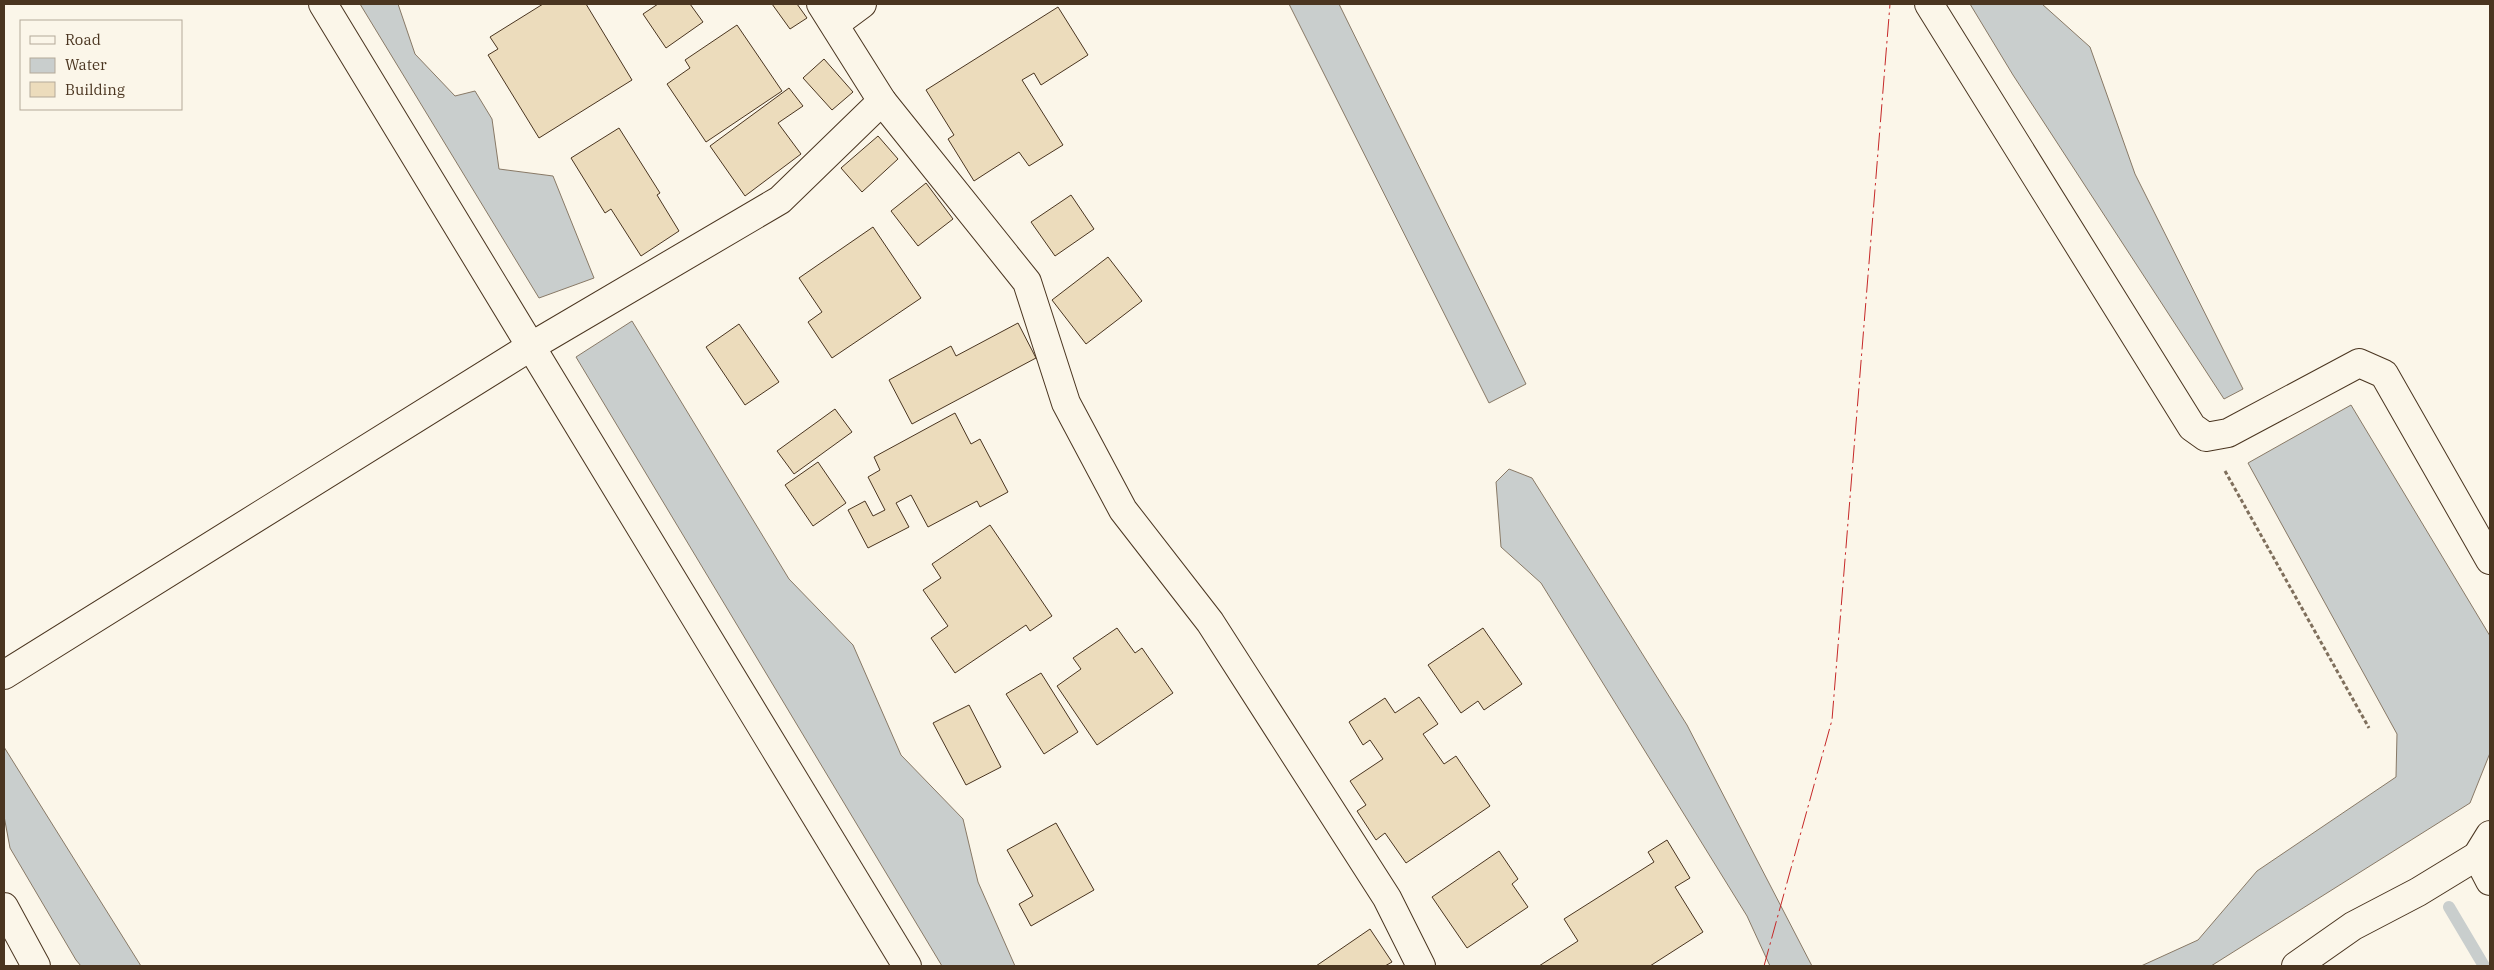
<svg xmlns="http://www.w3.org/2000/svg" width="2494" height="970" font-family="'IBM Plex Serif',serif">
	<rect width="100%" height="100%" fill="#fbf6e9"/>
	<!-- water -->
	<g fill="#c9cecd" stroke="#887966">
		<path d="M360,4H398L415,54L455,96L475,91L492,119L499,169L553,176L594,278L539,298Z"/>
		<path d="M1289,4H1339L1526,384L1489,403Z"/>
		<path d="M1970,4H2042L2090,47L2135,174L2243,389L2224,399L2013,75Z"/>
		<path d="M632,321L789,579L853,645L901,755L963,819L978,882L1015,966H942L576,357Z"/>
		<path d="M2351,405L2490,636V753L2470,803L2211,966H2141L2198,940L2257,871L2396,777L2397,734L2248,463Z"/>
		<path d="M1509,469L1532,478L1687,725L1812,966H1770L1747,916L1541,583L1501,547L1496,482Z"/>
		<path d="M4,747L141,966H81L76,960L10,848L4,816Z"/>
	</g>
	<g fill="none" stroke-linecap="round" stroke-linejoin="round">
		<!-- stream -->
		<path stroke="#c9cecd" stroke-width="12" d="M2449,907L2484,966"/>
	</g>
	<!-- building -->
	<g fill="#ecdcbc" stroke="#4a3520">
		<path d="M543,4H586L632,80L539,138L488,55L498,49L490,37Z"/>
		<path d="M658,4H690L703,22L666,48L643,14Z"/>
		<path d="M772,4H797L807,18L790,29Z"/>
		<path d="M1058,7L1088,55L1041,85L1034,73L1022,80L1063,145L1029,166L1019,152L974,181L948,139L954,135L926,90Z"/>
		<path d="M737,25L782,91L706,142L667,84L690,68L685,60Z"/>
		<path d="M824,59L853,92L832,110L803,78Z"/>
		<path d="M789,88L803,106L778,123L801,154L745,196L710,146Z"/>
		<path d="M619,128L660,193L657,195L679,231L641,256L611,209L605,213L571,158Z"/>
		<path d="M878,136L898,159L862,192L841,168Z"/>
		<path d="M926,183L953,219L918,246L891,211Z"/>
		<path d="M1071,195L1094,229L1055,256L1031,222Z"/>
		<path d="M873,227L921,298L832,358L808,322L822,312L799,278Z"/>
		<path d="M1108,257L1142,301L1086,344L1052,300Z"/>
		<path d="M1018,323L1036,358L912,424L889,380L951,346L956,356Z"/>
		<path d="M739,324L779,382L745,405L706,347Z"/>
		<path d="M835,409L852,432L794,474L777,451Z"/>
		<path d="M955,413L971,444L980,439L1008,492L980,507L977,501L928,527L911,495L896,503L909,527L868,548L848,510L865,501L873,516L885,510L868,477L880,470L874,457Z"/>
		<path d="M818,462L846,503L813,526L785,485Z"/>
		<path d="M990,525L1052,616L1030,631L1026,625L955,673L931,638L948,626L923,590L941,578L932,564Z"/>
		<path d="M1117,628L1135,653L1142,648L1173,693L1097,745L1057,686L1081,669L1073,658Z"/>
		<path d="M1483,628L1522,684L1484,710L1478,701L1461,713L1428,665Z"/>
		<path d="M1041,673L1078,732L1044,754L1006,694Z"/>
		<path d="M1419,697L1438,724L1423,734L1444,764L1456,756L1490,806L1406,863L1385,833L1376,840L1357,811L1366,805L1350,781L1383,759L1370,740L1363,745L1349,722L1385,698L1395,713Z"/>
		<path d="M969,705L1001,767L966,785L933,723Z"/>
		<path d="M1056,823L1094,890L1031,926L1019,904L1033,896L1007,850Z"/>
		<path d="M1667,840L1690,878L1675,887L1703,932L1650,966H1539L1578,941L1564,919L1654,862L1648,852Z"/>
		<path d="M1499,851L1518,879L1512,884L1528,907L1467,948L1432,897Z"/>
		<path d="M1370,929L1392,962L1385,966H1316Z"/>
	</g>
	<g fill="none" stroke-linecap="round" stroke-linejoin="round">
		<defs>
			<g id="minor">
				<path d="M323,4L907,966"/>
				<path d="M821,4L882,101L1027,282L1066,403L1123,510L1210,622L1387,898L1421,966"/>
				<path d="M1929,4L2192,427L2206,437L2228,433L2359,363L2384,374L2490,560"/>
				<path d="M835,24L862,4"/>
				<path d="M4,675L530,347L780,200L882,101"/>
				<path d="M2477,856L2490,881"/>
				<path d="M4,907L36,966"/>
				<path d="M2296,966L2353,926L2418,892L2477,856L2490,835"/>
			</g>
		</defs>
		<!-- minor casing -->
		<use href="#minor" stroke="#4a3520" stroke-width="30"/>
		<!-- path -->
		<path stroke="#7f6f5c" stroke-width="3" stroke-dasharray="4 2.5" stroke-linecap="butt" d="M2225,471L2369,728"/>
		<!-- minor -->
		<use href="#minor" stroke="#fbf6e9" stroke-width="28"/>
		<!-- power -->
		<path stroke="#c62828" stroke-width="1" stroke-dasharray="18 4 2.5 4" stroke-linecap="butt" d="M1764,966L1832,720L1890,4"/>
	</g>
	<!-- border -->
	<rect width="2494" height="970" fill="none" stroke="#4a3520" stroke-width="10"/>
	<!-- legend -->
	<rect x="20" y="20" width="162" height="90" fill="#fbf6e9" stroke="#b4a999"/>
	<rect x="30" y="36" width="25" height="8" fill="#fbf6e9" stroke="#b4a999"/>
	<text x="65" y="45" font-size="15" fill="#4a3520">Road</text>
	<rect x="30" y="58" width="25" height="15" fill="#c9cecd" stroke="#b4a999"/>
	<text x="65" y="70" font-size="15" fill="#4a3520">Water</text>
	<rect x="30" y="82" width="25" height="15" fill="#ecdcbc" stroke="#b4a999"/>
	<text x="65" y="95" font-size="15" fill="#4a3520">Building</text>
</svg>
